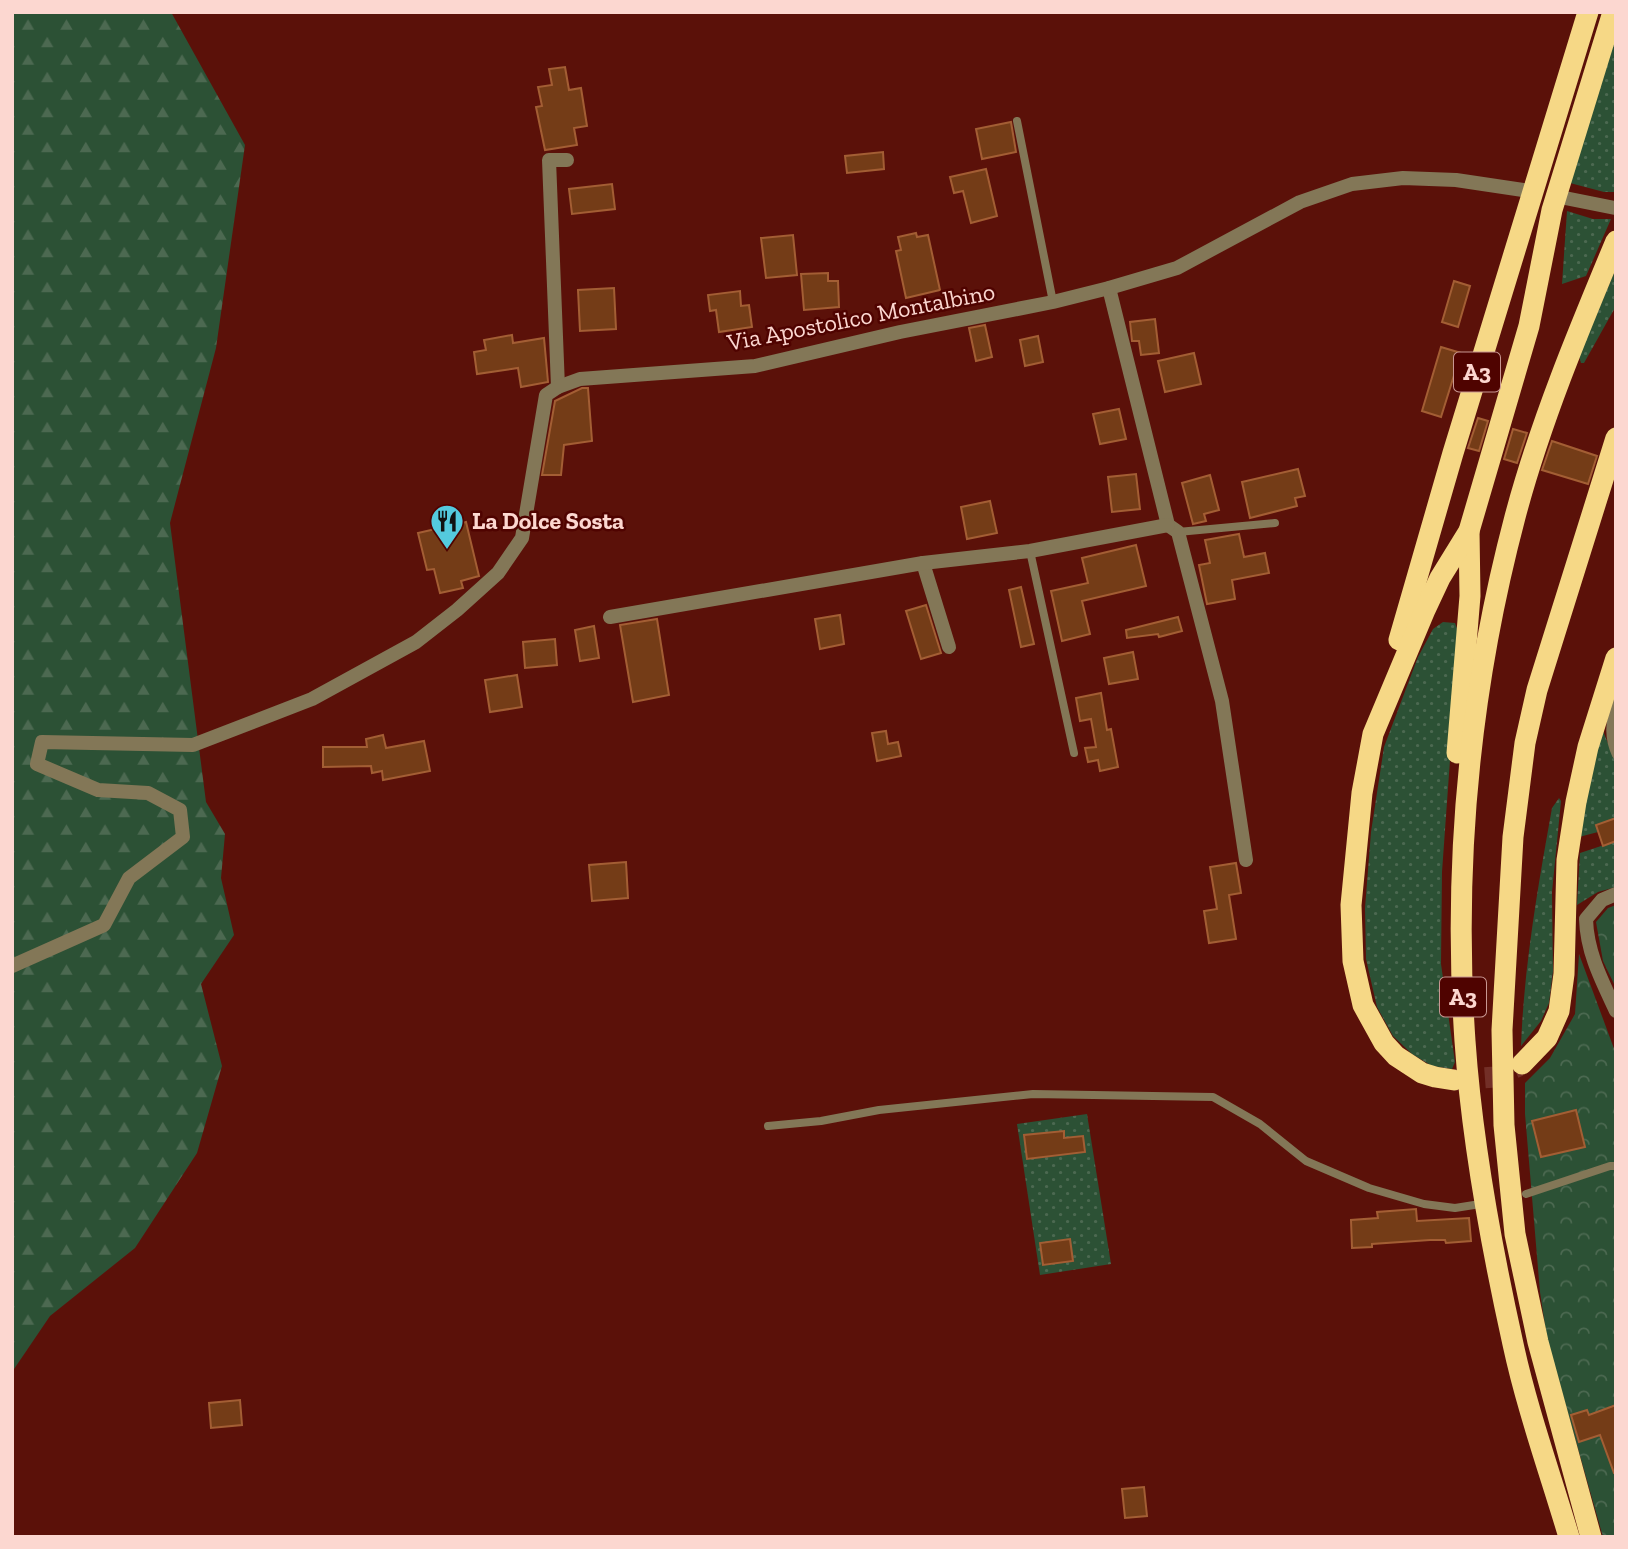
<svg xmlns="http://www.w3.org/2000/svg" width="1628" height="1549" font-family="'Zilla Slab',serif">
	<defs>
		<pattern id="grass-dots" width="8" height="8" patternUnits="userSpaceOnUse" patternTransform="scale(1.75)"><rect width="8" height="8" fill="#2c5135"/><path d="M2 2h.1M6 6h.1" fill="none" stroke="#4c6951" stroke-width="1.8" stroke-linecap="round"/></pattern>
		<pattern id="forest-firs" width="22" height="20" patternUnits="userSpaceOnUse" patternTransform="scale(1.75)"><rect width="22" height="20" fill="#2c5135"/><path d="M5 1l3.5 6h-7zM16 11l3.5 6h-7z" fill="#4c6951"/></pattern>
		<pattern id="park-crowns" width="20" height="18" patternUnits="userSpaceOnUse" patternTransform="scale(1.75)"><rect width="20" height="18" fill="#2c5135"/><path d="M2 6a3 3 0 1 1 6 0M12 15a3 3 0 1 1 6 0" fill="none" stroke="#4c6951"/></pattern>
	</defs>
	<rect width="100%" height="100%" fill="#5b1109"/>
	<!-- grass -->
	<g fill="url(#grass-dots)">
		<path d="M1616,34V192H1604L1570,183Z"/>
		<path d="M1567,211L1593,219H1611L1586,276L1562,284Z"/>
		<path d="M1616,268V306L1584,363H1581L1579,356Z"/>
		<path d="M1443,622L1455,623L1459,634L1442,872L1441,964L1455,1062L1452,1069L1432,1066L1412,1054L1393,1036L1377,1007L1366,959L1365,908L1371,832L1384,747L1418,657L1433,629Z"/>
		<path d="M1603,731L1616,763V818L1596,825L1598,832L1579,837L1591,773Z"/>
		<path d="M1559,798L1561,801L1552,892L1553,971L1549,1003L1541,1021L1521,1046C1524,966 1538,886 1552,808Z"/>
		<path d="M1616,841V887L1598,892L1577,905L1580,853Z"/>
		<path d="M1087,1114L1111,1264L1040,1275L1017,1124Z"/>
	</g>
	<!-- forest -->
	<path fill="url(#forest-firs)" d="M12,12H171L245,145L216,348L170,523L206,802L225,834L221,878L234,935L201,984L222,1066L197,1153L135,1248L50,1316L12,1372Z"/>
	<!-- park -->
	<g fill="url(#park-crowns)">
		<path d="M1616,905V988L1603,961L1596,922L1608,908Z"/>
		<path d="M1579,954L1616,1054V1537H1603L1547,1339L1540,1292L1525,1114V1083L1550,1058L1575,1014Z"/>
	</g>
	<!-- building -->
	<g fill="#743c17" stroke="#a35e34" stroke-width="2">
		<path d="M565,67L569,90L581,88L587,126L574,128L577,145L545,150L536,107L542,106L538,87L552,85L549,69Z"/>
		<path d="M1011,122L1016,152L982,159L976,129Z"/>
		<path d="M883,152L884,169L847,173L845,156Z"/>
		<path d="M986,169L997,216L971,223L963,191L954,193L950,177Z"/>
		<path d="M612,184L615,209L572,214L569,189Z"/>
		<path d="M916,233L917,237L928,235L940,290L906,298L896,251L901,250L898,237Z"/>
		<path d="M793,235L797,275L766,278L761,238Z"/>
		<path d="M828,273V281H838L839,307L804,310L801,274Z"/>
		<path d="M1454,281L1470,286L1458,327L1442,322Z"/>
		<path d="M614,288L616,329L580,331L578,290Z"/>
		<path d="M740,291L741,306L749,305L752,327L719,332L716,310L710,311L708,295Z"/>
		<path d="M1155,319L1159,353L1141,355L1139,341H1132L1130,322Z"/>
		<path d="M985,325L992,357L976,361L969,328Z"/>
		<path d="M512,335L513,343L544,338L548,382L521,387L518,368L477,374L474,352L486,350L484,340Z"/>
		<path d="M1038,336L1043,362L1025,366L1020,340Z"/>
		<path d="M1441,347L1461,353L1441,417L1422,411Z"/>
		<path d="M1194,353L1201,384L1165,392L1158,361Z"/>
		<path d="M582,388H588L592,441L564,445L561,475H542L555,401Z"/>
		<path d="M1119,409L1126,439L1100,444L1093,414Z"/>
		<path d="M1478,418L1488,421L1479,451L1468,448Z"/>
		<path d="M1513,429L1527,433L1517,463L1504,459Z"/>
		<path d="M1552,441L1597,456L1588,484L1542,470Z"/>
		<path d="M1298,469L1305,496L1295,498L1297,506L1250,518L1242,482Z"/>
		<path d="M1136,474L1140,509L1112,512L1108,477Z"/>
		<path d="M1210,475L1219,510L1204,514L1206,521L1193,524L1182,483Z"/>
		<path d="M990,501L997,533L967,539L961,507Z"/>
		<path d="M466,522L479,576L461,581L463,588L440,593L434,569L427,570L418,533Z"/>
		<path d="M1239,534L1244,557L1265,553L1269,573L1232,580L1235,599L1207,604L1199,565L1210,563L1205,540Z"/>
		<path d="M1136,545L1146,586L1082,601L1090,634L1062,641L1051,591L1088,583L1082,558Z"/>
		<path d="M1021,587L1034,644L1021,647L1009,590Z"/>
		<path d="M926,605L941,653L921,659L906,611Z"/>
		<path d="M840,615L844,644L820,649L815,619Z"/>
		<path d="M1178,617L1182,631L1159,637L1158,634L1127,638L1126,630Z"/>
		<path d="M657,619L669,695L633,702L620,625Z"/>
		<path d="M594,626L599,658L580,661L575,630Z"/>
		<path d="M555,639L557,665L525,668L523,642Z"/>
		<path d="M1133,652L1138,679L1109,684L1104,658Z"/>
		<path d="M517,675L522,707L490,712L485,680Z"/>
		<path d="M1101,693L1107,730L1111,729L1118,767L1100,771L1098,760L1088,762L1085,748L1096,747L1091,719L1080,721L1076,698Z"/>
		<path d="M886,731L888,744L898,742L901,756L877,761L872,733Z"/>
		<path d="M383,735L386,748L424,741L430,771L383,780L382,771L372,773L371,766L323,767V747H367L366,739Z"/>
		<path d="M1616,818V841L1603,846L1596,825Z"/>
		<path d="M626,862L628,898L592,901L589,865Z"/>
		<path d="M1236,863L1241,893L1229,895L1236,939L1209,943L1204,911L1217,909L1210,867Z"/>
		<path d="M1576,1110L1585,1147L1541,1157L1532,1121Z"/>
		<path d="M1064,1131V1138L1083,1136L1085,1152L1027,1159L1024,1135Z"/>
		<path d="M1416,1209L1417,1221L1469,1218L1471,1241L1446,1243L1445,1240H1430L1372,1244V1247L1352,1248L1351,1220L1378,1218L1377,1212Z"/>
		<path d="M1070,1239L1073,1261L1043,1265L1040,1243Z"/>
		<path d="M240,1400L242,1425L211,1428L209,1403Z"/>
		<path d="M1616,1405V1473H1614L1600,1435L1579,1442L1571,1415L1587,1410L1589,1415Z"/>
		<path d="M1144,1487L1147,1516L1125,1518L1122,1489Z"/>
	</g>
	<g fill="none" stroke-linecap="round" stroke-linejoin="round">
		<!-- motorway-tunnel -->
		<path stroke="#732f27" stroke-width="21" stroke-dasharray="21 10" stroke-linecap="butt" d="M1454,1080L1495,1077L1519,1066"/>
		<!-- service -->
		<g stroke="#837757" stroke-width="8">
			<path d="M1017,121L1053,302"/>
			<path d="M1178,532L1275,523"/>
			<path d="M1030,551L1074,753"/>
			<path d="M1616,703C1609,720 1608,738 1616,755"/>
			<path d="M768,1126L821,1121L879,1110L1033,1094L1213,1097L1260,1124L1306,1161L1369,1188L1424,1204L1455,1208L1474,1205"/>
			<path d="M1526,1194L1610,1166H1616"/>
		</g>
		<!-- minor -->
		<g stroke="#837757" stroke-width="14">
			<path d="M1565,198L1615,208"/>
			<path d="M1109,288L1168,525L1178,532L1222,701L1246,860"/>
			<path d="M558,387L549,160H567"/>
			<path d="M923,563L949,647"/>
			<path d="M610,617L923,563L1030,551L1168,525"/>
			<path d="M1616,894L1602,900L1586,919C1587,953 1602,981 1616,1011"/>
			<path d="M12,966L104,925L129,878L183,837L180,810L148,793L98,790L37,764L42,742L193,745L312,699L416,642L457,610L498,573L522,538L546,395L558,387L580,379L755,366L900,332L1053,302L1109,288L1177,268L1300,202L1352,184L1403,178L1456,180L1523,190"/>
		</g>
		<!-- motorway -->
		<g stroke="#f6d886" stroke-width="21">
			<path d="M1399,640L1453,453L1588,12"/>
			<path d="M1457,753L1470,596L1469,531"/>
			<path d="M1522,1064L1547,1038L1559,1011L1564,974L1567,860L1576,802L1588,747L1616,658"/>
			<path d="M1454,1080L1435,1077L1422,1073L1396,1056L1384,1043L1363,1005L1353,961L1351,905L1362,793L1373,734L1425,610L1440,578L1469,531L1529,326L1552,210L1613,12"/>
			<path d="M1569,1537C1550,1473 1527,1409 1513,1344C1491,1245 1472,1143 1465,1041C1453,865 1470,687 1515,517C1540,423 1578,332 1616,241"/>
			<path d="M1591,1537L1538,1342L1515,1234L1504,1125L1502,1030L1513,837L1525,743L1537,690L1616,438"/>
		</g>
	</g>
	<!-- icons -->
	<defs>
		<symbol id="restaurant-pin" viewBox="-11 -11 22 30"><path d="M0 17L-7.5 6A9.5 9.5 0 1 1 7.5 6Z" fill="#54cade" stroke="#4f0300"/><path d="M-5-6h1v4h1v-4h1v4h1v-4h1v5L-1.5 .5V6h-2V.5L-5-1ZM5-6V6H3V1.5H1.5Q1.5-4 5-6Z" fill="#111"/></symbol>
	</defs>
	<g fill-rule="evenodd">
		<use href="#restaurant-pin" x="428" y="502" width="38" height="52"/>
	</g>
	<g text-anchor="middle" stroke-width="5" stroke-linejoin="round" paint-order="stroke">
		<!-- shield labels -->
		<g fill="#4f0300" stroke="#c89792" stroke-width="2">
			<rect x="1454" y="352.5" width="46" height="39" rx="5"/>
			<rect x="1440" y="977.5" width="46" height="39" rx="5"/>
		</g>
		<g font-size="23" font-weight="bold" fill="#fcd7d0">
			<text x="1477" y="380">A3</text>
			<text x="1463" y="1005">A3</text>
		</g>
		<!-- street labels -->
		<g font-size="24" fill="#fcd7d0" stroke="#4f0300">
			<text transform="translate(861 317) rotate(-11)" y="8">Via Apostolico Montalbino</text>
		</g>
		<!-- poi labels -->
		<g font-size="24" font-weight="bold" fill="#fcd7d0" stroke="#4f0300" text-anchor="start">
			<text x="472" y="529">La Dolce Sosta</text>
		</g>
	</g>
	<!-- border -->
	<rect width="1628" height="1549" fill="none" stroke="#fcd7d0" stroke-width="28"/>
</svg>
